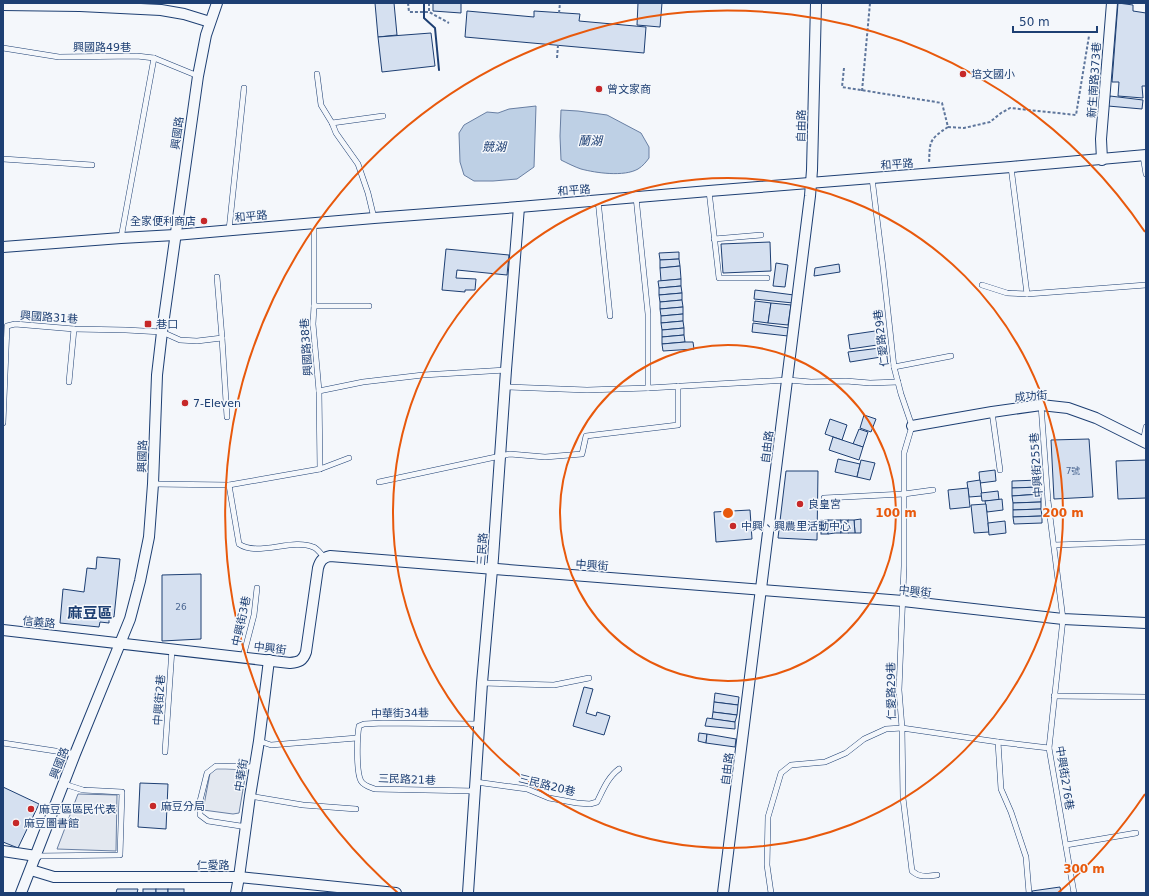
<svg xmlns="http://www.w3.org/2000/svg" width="1149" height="896" font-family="'DejaVu Sans','Noto Sans TC',sans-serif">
	<rect width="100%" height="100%" fill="#f4f7fb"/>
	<!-- parking -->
	<g fill="#e3e8f0" stroke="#687fa3">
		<path d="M247,766L239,813L233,814L203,810L211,768Z"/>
		<path d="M78,794L117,795L116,851L57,849Z"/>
	</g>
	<!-- water -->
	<g fill="#bed0e5" stroke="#687fa3">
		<path d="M536,106L534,167L517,179L493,181H474L464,175L460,162L459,133L464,125L487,112L498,113L509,109Z"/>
		<path d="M561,110L578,111L607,115L641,133L649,147V158C646,162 643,166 638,169C624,177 596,173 581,169C575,167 567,163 561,160L560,136Z"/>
	</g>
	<!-- building -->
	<g fill="#d5e0f0" stroke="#1d3f73">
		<path d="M375,3H394L397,35L378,37Z"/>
		<path d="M433,3H461V13L433,11Z"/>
		<path d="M638,3H662L660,27L637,25Z"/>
		<path d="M1118,3L1133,5V11L1146,13V86H1142L1143,98L1118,96L1119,82H1112Z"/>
		<path d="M467,11L534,17V11L580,14L579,21L646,27L644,53L465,37Z"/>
		<path d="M431,33L435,66L382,72L378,37Z"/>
		<path d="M1110,96L1143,100L1142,109L1108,106Z"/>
		<path d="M770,242L771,271L723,273L721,244Z"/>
		<path d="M446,249L509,255L507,275L457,270L456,278L476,279L475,290H465V292L442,290Z"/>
		<path d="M679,252V259L660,260L659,253Z"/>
		<path d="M679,259L680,266L660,268V260Z"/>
		<path d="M776,263L788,265L785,287L773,286Z"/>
		<path d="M839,264L840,272L814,276L815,268Z"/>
		<path d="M680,266L681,279L661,281L660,268Z"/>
		<path d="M681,279V286L659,288L658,281Z"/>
		<path d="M681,286L682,293L659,295V288Z"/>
		<path d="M755,290L794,295L793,303L754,299Z"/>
		<path d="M682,293V300L660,302L659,295Z"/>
		<path d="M682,300L683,307L660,309V302Z"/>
		<path d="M755,301L771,303L768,323L753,321Z"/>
		<path d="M771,303L791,305L788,325L768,323Z"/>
		<path d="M683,307V314L661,316L660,309Z"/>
		<path d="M683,314V321L661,323V316Z"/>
		<path d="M683,321L684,328L662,330L661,323Z"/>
		<path d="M753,323L789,328L788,336L752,332Z"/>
		<path d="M684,328V335L662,337V330Z"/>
		<path d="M882,330L884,344L850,349L848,335Z"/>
		<path d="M684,335L685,342L662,344V337Z"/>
		<path d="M685,342H693L694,349L663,351L662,344Z"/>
		<path d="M880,348L881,357L850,362L848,352Z"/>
		<path d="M864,415L876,419L871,432L860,428Z"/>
		<path d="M830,419L847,425L842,440L825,434Z"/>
		<path d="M859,429L868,432L863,447L853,444Z"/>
		<path d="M833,437L863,447L859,460L829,450Z"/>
		<path d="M1089,439L1093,497L1054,499L1051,440Z"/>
		<path d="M838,459L860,464L857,477L835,472Z"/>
		<path d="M861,460L875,463L870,480L857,477Z"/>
		<path d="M1146,460V498L1118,499L1116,461Z"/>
		<path d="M995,470L996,481L980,483L979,472Z"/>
		<path d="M786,471H818L817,540L778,538Z"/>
		<path d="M980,480L982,496L969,497L967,482Z"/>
		<path d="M1040,480V487L1012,488V481Z"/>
		<path d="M1040,487L1041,494L1012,496V488Z"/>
		<path d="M968,488L970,507L950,509L948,490Z"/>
		<path d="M998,491L999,500L982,501L981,493Z"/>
		<path d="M1041,494V502L1013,503L1012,496Z"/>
		<path d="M1002,499L1003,510L987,512L985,501Z"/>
		<path d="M1041,502V509L1013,510V503Z"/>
		<path d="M986,504L989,532L974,533L971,505Z"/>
		<path d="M1041,509L1042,516L1013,517V510Z"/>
		<path d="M750,510L752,539L716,542L714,512Z"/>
		<path d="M1042,516V523L1014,524L1013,517Z"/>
		<path d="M861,519V533H855L854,520Z"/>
		<rect x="821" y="520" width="7" height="14"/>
		<path d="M828,520H834L835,533L828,534Z"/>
		<path d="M834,520H841V533H835Z"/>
		<rect x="841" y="520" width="7" height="13"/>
		<path d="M848,520H854L855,533H848Z"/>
		<path d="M1005,521L1006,533L989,535L988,523Z"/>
		<path d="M97,557L120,559L114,617L109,616V623L100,622L99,627L60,623L63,589L84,592L87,568L96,569Z"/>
		<path d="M201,574V639L162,641V575Z"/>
		<path d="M584,687L593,689L586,713L596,716L597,712L610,716L604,735L573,726Z"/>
		<path d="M715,693L739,697L738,705L714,702Z"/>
		<path d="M714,702L738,705L737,715L713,712Z"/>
		<path d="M713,712L737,715L735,722L712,719Z"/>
		<path d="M707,718L735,722V729L705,726Z"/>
		<path d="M699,733L707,734L706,743L698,741Z"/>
		<path d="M707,734L736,739L735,747L706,743Z"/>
		<path d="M140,783L168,784L166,829L138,827Z"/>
		<path d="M3,787L39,804L18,848L3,842Z"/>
		<path d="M1060,887L1061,893H1033L1032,891Z"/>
		<path d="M117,889H138L137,893H116Z"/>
		<rect x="143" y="889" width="13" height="4"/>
		<rect x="156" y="889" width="12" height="4"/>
		<rect x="168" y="889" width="16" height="4"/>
	</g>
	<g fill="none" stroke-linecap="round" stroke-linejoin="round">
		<defs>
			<g id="service">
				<path d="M3,48L59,57L137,56L154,58L198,76"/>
				<path d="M317,74L321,105L332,123L336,133L358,164L368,193L374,218"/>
				<path d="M332,123L383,116"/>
				<path d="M1143,156L1146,174"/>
				<path d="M3,159L92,165"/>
				<path d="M1011,167L1027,294"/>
				<path d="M709,191L719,278H767"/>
				<path d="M636,197L648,314V388"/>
				<path d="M598,200L610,316"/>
				<path d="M314,223V306L313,324L319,391L320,469"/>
				<path d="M229,230L244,88"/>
				<path d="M121,238L154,58"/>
				<path d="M714,239L761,235"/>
				<path d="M982,285L1007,293L1027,294L1146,285"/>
				<path d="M314,306H369"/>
				<path d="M222,338L227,417"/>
				<path d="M894,367L951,356"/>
				<path d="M69,382L74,329"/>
				<path d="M505,387L587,390L648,388L788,380L811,382L846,381L870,383L898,382"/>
				<path d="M319,391L363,382L423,375L506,370"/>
				<path d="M1041,405L1048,501L1063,619L1049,748L1074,893"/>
				<path d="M992,412L1000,470"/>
				<path d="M3,423L7,326L15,324L74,329L126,330L162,332L180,340L197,341L222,338L217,277"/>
				<path d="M1143,442L1146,427"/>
				<path d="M379,482L510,454L545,457L582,454L586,436L678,425V386"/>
				<path d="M153,484L229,485L320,469L349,458"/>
				<path d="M229,485L239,544C258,557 292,538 313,547C317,548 321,554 324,557"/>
				<path d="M824,498L904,494L933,490"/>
				<path d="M1054,545L1146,542"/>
				<path d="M243,657L254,615L257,588"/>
				<path d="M482,683L554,685L589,678"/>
				<path d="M1054,696L1146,697"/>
				<path d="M259,741L271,745L357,738"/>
				<path d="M998,742L1001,789L1011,812L1026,857L1029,893"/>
				<path d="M3,743L75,754"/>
				<path d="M165,752L172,649"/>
				<path d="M476,782L527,789L549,798L577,803L590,804L597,802C603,790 608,777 619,769"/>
				<path d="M475,791L375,789C370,787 364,786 361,781C356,772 357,737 359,726L364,724L383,723L479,724"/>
				<path d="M250,796L303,805L356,809"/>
				<path d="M247,827L208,821L200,815V801L207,773L216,766L255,767"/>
				<path d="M1066,845L1136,833"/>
				<path d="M36,856L120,855L122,792L83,790L64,784"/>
				<path d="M937,875C927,876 920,878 912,871L903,798L902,728L998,742L1049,748"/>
				<path d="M771,893L767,865L768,817L781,773L791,765L825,762L846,753L864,739L886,729L902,728L899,690L904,566V453L912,426L901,394L894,367L883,267L872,178"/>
			</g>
			<g id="minor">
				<path d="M3,5L80,6L161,10L184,14L210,22"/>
				<path d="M1102,160L1101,139L1112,3"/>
				<path d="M3,247L121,238L175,235L374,218L519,207L709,191L1011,167L1146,155"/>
				<path d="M912,426L992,412L1041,405L1068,408L1096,418L1146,443"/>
				<path d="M3,630L290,663C299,662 303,661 306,652L318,568C320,561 322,558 330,556L903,601L1063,619L1146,623"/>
				<path d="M3,851L36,856"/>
				<path d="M31,870L54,877H239L396,893"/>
				<path d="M21,893L75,754L130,619L140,581L149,537L153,484L157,375L162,332L198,76L206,35L217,3"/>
				<path d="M236,893L239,877L250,796L259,741L269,660"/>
				<path d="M468,893L482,683L493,558L506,370L519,207"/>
				<path d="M723,893L810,196L812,170L816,3"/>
			</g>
		</defs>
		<!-- service casing -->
		<use href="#service" stroke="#1d3f73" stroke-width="6"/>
		<!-- minor casing -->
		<use href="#minor" stroke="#1d3f73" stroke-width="12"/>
		<!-- path -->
		<g stroke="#5e769c" stroke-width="2" stroke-dasharray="3 2" stroke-linecap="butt">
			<path d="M408,3L409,12H428"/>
			<path d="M429,3V12L449,23"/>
			<path d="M559,13L560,3"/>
			<path d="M557,58L558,45"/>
			<path d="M844,68L842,87L942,103L948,127C928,140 930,142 929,164"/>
			<path d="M862,91L870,3"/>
			<path d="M948,127L964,128L990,122L1001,113L1010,108L1076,115L1089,36"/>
		</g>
		<!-- service -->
		<use href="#service" stroke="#f4f7fb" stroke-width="5"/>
		<!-- minor -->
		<use href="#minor" stroke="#f4f7fb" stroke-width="10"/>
		<!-- wall -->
		<path stroke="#1d3f73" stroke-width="2" d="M424,3V18L435,28L439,70"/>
	</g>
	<!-- distance rings -->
	<g fill="none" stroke="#e8590c" stroke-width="2">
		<circle cx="728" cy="513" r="168"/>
		<circle cx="728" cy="513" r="335"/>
		<path d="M1145 794A503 503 0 0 1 1058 893M398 893A503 503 0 1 1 1145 232"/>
	</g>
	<!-- markers -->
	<g fill="#c62828" stroke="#f4f7fb" stroke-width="1.5">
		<circle cx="963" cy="74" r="4"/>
		<circle cx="599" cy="89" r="4"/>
		<circle cx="204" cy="221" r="4"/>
		<rect x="144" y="320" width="8" height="8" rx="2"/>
		<circle cx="185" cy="403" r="4"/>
		<circle cx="800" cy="504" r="4"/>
		<circle cx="733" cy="526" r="4"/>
		<circle cx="153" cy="806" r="4"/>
		<circle cx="31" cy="809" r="4"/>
		<circle cx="16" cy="823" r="4"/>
	</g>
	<g text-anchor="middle" stroke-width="3" stroke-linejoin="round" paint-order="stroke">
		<!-- number labels -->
		<g font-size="9" fill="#4b6792">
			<text x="1073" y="474">7號</text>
			<text x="181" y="610">26</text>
		</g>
		<!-- street labels -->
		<g font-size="11" fill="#1d3f73" stroke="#f4f7fb">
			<text x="102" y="51">興國路49巷</text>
			<text transform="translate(1094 80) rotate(-86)" y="4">新生南路373巷</text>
			<text transform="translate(801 126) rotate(-89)" y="4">自由路</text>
			<text transform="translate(177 133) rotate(-82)" y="4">興國路</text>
			<text transform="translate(897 164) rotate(-4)" y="4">和平路</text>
			<text transform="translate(574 190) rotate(-4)" y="4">和平路</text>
			<text transform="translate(251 216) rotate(-5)" y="4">和平路</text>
			<text transform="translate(49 317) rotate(4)" y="4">興國路31巷</text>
			<text transform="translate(881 338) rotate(-97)" y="4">仁愛路29巷</text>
			<text transform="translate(306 347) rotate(-94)" y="4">興國路38巷</text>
			<text transform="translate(1031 396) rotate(-4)" y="4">成功街</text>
			<text transform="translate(767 447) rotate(-83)" y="4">自由路</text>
			<text transform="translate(142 456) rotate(-88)" y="4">興國路</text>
			<text transform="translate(1036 465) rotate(-94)" y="4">中興街255巷</text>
			<text transform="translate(482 549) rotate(-86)" y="4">三民路</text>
			<text transform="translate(592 565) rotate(4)" y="4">中興街</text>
			<text transform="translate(915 591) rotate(6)" y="4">中興街</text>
			<text transform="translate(241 621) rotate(-78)" y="4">中興街3巷</text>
			<text transform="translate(39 622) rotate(6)" y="4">信義路</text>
			<text transform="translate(270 648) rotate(7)" y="4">中興街</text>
			<text transform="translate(891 691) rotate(-91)" y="4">仁愛路29巷</text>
			<text transform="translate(159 700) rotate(-86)" y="4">中興街2巷</text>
			<text transform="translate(400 713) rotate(-1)" y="4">中華街34巷</text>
			<text transform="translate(59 763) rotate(-69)" y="4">興國路</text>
			<text transform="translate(727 769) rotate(-83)" y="4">自由路</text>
			<text transform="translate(241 775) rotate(-81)" y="4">中華街</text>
			<text transform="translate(1065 778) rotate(81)" y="4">中興街276巷</text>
			<text transform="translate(407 779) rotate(2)" y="4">三民路21巷</text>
			<text transform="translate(547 785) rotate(14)" y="4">三民路20巷</text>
			<text x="213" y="869">仁愛路</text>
		</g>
		<!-- poi labels -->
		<g font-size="11" fill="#1d3f73" stroke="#f4f7fb" text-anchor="start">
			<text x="971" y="78">培文國小</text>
			<text x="607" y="93">曾文家商</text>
			<text x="196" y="225" text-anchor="end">全家便利商店</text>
			<text x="156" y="328">巷口</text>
			<text x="193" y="407">7-Eleven</text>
			<text x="808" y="508">良皇宮</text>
			<text x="741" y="530">中興、興農里活動中心</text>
			<text x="161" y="810">麻豆分局</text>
			<text x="39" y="813">麻豆區區民代表</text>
			<text x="24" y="827">麻豆圖書館</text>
		</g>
		<!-- water labels -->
		<g font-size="12" font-style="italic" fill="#1d3f73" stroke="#f4f7fb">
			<text x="590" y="145">蘭湖</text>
			<text x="494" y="151">競湖</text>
		</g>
		<!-- district labels -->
		<g font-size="15" font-weight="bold" fill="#1d3f73" stroke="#f4f7fb">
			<text x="90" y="618">麻豆區</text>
		</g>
	</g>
	<circle cx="728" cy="513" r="6" fill="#e8590c" stroke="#f4f7fb" stroke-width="2"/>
	<g font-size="12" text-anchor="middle" font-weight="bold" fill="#e8590c" stroke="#f4f7fb" stroke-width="3" stroke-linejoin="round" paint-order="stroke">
		<text x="896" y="517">100 m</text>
		<text x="1063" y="517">200 m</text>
		<text x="1084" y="873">300 m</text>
	</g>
	<!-- border -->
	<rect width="1149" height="896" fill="none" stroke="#1d3f73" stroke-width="8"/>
	<!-- scale -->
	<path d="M1013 26v6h84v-6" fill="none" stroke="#1d3f73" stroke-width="2"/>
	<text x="1019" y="26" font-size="12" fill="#1d3f73" stroke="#f4f7fb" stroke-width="3" paint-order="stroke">50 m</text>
</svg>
